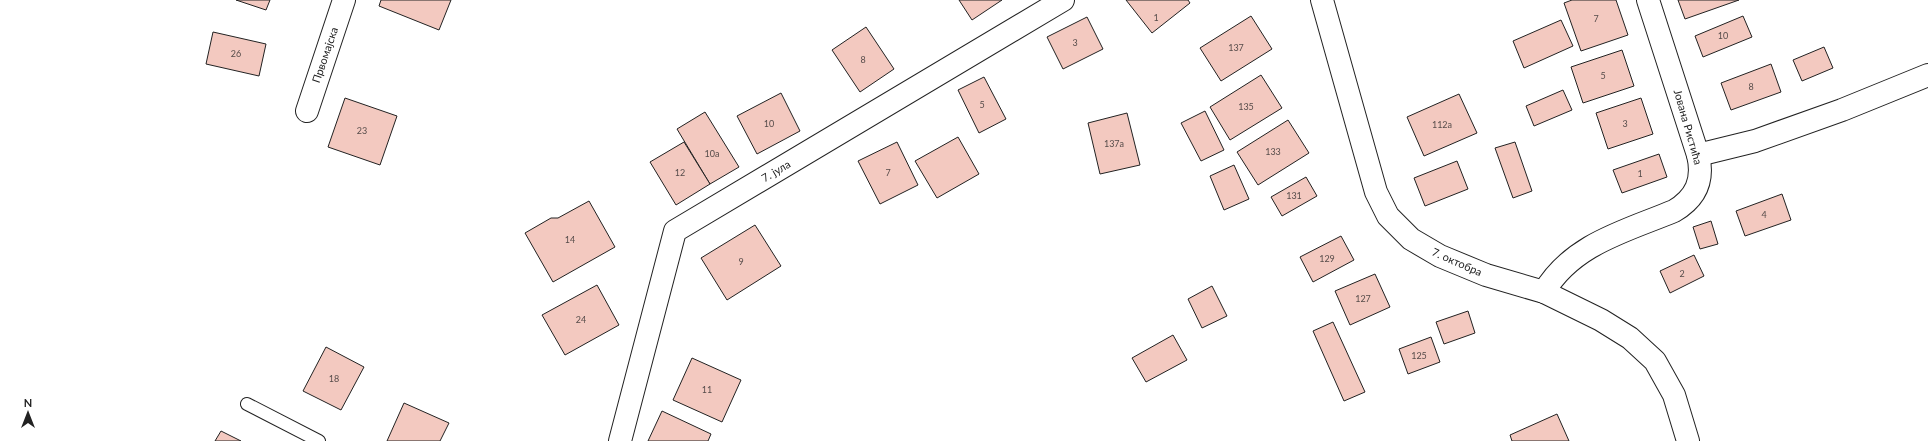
<svg xmlns="http://www.w3.org/2000/svg" width="1928" height="441" font-family="Lato,sans-serif">
	<rect width="100%" height="100%" fill="#fff"/>
	<!-- building -->
	<g fill="#f3c9c0" stroke="#222">
		<path d="M236,0H270L266,10Z"/>
		<path d="M381,0H451L439,30L379,6Z"/>
		<path d="M959,0H1002L972,20Z"/>
		<path d="M1126,0H1188L1190,3L1152,33Z"/>
		<path d="M1572,0H1616L1628,35L1581,51L1564,3Z"/>
		<path d="M1678,0H1739L1685,19Z"/>
		<path d="M1251,16L1272,49L1221,81L1200,48Z"/>
		<path d="M1743,16L1752,37L1703,57L1695,36Z"/>
		<path d="M1087,17L1103,49L1063,69L1047,37Z"/>
		<path d="M1561,20L1573,46L1524,68L1513,41Z"/>
		<path d="M866,27L894,69L860,92L832,50Z"/>
		<path d="M213,32L266,44L259,76L206,64Z"/>
		<path d="M1824,47L1833,68L1802,81L1793,60Z"/>
		<path d="M1622,50L1634,86L1583,103L1571,67Z"/>
		<path d="M1771,64L1781,92L1731,110L1721,83Z"/>
		<path d="M1261,75L1282,108L1230,140L1210,107Z"/>
		<path d="M984,77L1006,119L979,133L958,90Z"/>
		<path d="M1563,90L1572,110L1534,126L1526,106Z"/>
		<path d="M781,93L800,131L757,154L737,116Z"/>
		<path d="M1459,94L1477,133L1424,156L1407,117Z"/>
		<path d="M345,98L397,116L380,165L328,147Z"/>
		<path d="M1641,98L1653,134L1608,149L1596,113Z"/>
		<path d="M1205,111L1224,150L1201,161L1181,123Z"/>
		<path d="M705,112L739,167L710,184L677,129Z"/>
		<path d="M1127,113L1140,165L1100,174L1088,123Z"/>
		<path d="M1288,120L1309,153L1258,185L1237,152Z"/>
		<path d="M958,137L979,174L937,198L915,161Z"/>
		<path d="M684,142L710,184L676,205L650,162Z"/>
		<path d="M897,142L918,185L880,204L858,161Z"/>
		<path d="M1515,142L1532,191L1513,198L1495,148Z"/>
		<path d="M1659,154L1667,177L1622,193L1613,170Z"/>
		<path d="M1457,161L1468,189L1425,206L1414,178Z"/>
		<path d="M1234,165L1249,199L1224,210L1210,176Z"/>
		<path d="M1306,177L1317,196L1282,216L1271,197Z"/>
		<path d="M1782,194L1791,220L1745,236L1736,211Z"/>
		<path d="M589,201L615,247L553,282L525,233L551,218H558Z"/>
		<path d="M1711,221L1718,244L1700,249L1693,227Z"/>
		<path d="M755,225L781,266L727,300L701,258Z"/>
		<path d="M1341,236L1354,260L1313,282L1300,257Z"/>
		<path d="M1694,255L1704,276L1670,293L1660,271Z"/>
		<path d="M1375,274L1390,307L1350,325L1335,291Z"/>
		<path d="M597,285L619,325L565,355L542,315Z"/>
		<path d="M1212,286L1227,316L1202,328L1188,299Z"/>
		<path d="M1468,311L1475,333L1444,344L1436,322Z"/>
		<path d="M1333,322L1365,392L1344,401L1313,331Z"/>
		<path d="M1173,335L1187,360L1146,382L1132,358Z"/>
		<path d="M1431,337L1440,362L1408,374L1399,349Z"/>
		<path d="M326,347L364,367L341,410L303,391Z"/>
		<path d="M692,358L741,380L722,422L673,400Z"/>
		<path d="M404,403L449,423L440,441H387Z"/>
		<path d="M662,411L711,434L708,441H648Z"/>
		<path d="M1557,414L1569,441H1512L1510,435Z"/>
		<path d="M221,431L241,441H215Z"/>
	</g>
	<g fill="none" stroke-linecap="round" stroke-linejoin="round">
		<defs>
			<path id="lane" d="M247,404L319,441"/>
			<g id="street">
				<path d="M1322,0L1376,192L1388,216L1411,239L1440,256L1486,275L1544,292L1601,320L1630,338L1655,361L1674,395L1688,441"/>
				<path d="M307,111L344,0"/>
				<path d="M1698,155L1755,141L1842,110L1928,75"/>
				<path d="M1544,292C1572,244 1626,231 1674,211C1696,198 1704,180 1698,155L1648,0"/>
				<path d="M620,441L675,231L1063,0"/>
			</g>
		</defs>
		<!-- lane casing -->
		<use href="#lane" stroke="#222" stroke-width="14"/>
		<!-- street casing -->
		<use href="#street" stroke="#222" stroke-width="24"/>
		<!-- lane -->
		<use href="#lane" stroke="#fff" stroke-width="12"/>
		<!-- street -->
		<use href="#street" stroke="#fff" stroke-width="22"/>
	</g>
	<g text-anchor="middle" stroke-width="3" stroke-linejoin="round" paint-order="stroke">
		<!-- number labels -->
		<g font-size="9" fill="#564c4a">
			<text x="1156" y="21">1</text>
			<text x="1596" y="22">7</text>
			<text x="1723" y="39">10</text>
			<text x="1075" y="46">3</text>
			<text x="1236" y="51">137</text>
			<text x="236" y="57">26</text>
			<text x="863" y="63">8</text>
			<text x="1603" y="79">5</text>
			<text x="1751" y="90">8</text>
			<text x="982" y="108">5</text>
			<text x="1246" y="110">135</text>
			<text x="769" y="127">10</text>
			<text x="1625" y="127">3</text>
			<text x="1442" y="128">112a</text>
			<text x="362" y="134">23</text>
			<text x="1114" y="147">137a</text>
			<text x="1273" y="155">133</text>
			<text x="712" y="157">10a</text>
			<text x="680" y="176">12</text>
			<text x="888" y="176">7</text>
			<text x="1640" y="177">1</text>
			<text x="1294" y="199">131</text>
			<text x="1764" y="218">4</text>
			<text x="570" y="243">14</text>
			<text x="1327" y="262">129</text>
			<text x="741" y="265">9</text>
			<text x="1682" y="277">2</text>
			<text x="1363" y="302">127</text>
			<text x="581" y="323">24</text>
			<text x="1419" y="359">125</text>
			<text x="334" y="382">18</text>
			<text x="707" y="393">11</text>
		</g>
		<!-- street labels -->
		<g font-size="11" fill="#222" stroke="#fff">
			<text transform="translate(325 55) rotate(-71)" y="4">Првомајска</text>
			<text transform="translate(1688 127) rotate(74)" y="4">Јована Ристића</text>
			<text transform="translate(776 171) rotate(-31)" y="4">7. јула</text>
			<text transform="translate(1457 262) rotate(24)" y="4">7. октобра</text>
		</g>
	</g>
	<!-- north arrow -->
	<g transform="translate(28 413)" stroke="#ffffff" stroke-width="3" paint-order="stroke">
	<path d="M0-3L7 15L0 10L-7 15Z" fill="#222222"/>
	<text y="-6" font-size="11" font-weight="bold" text-anchor="middle" fill="#222222">N</text>
	</g>
</svg>
